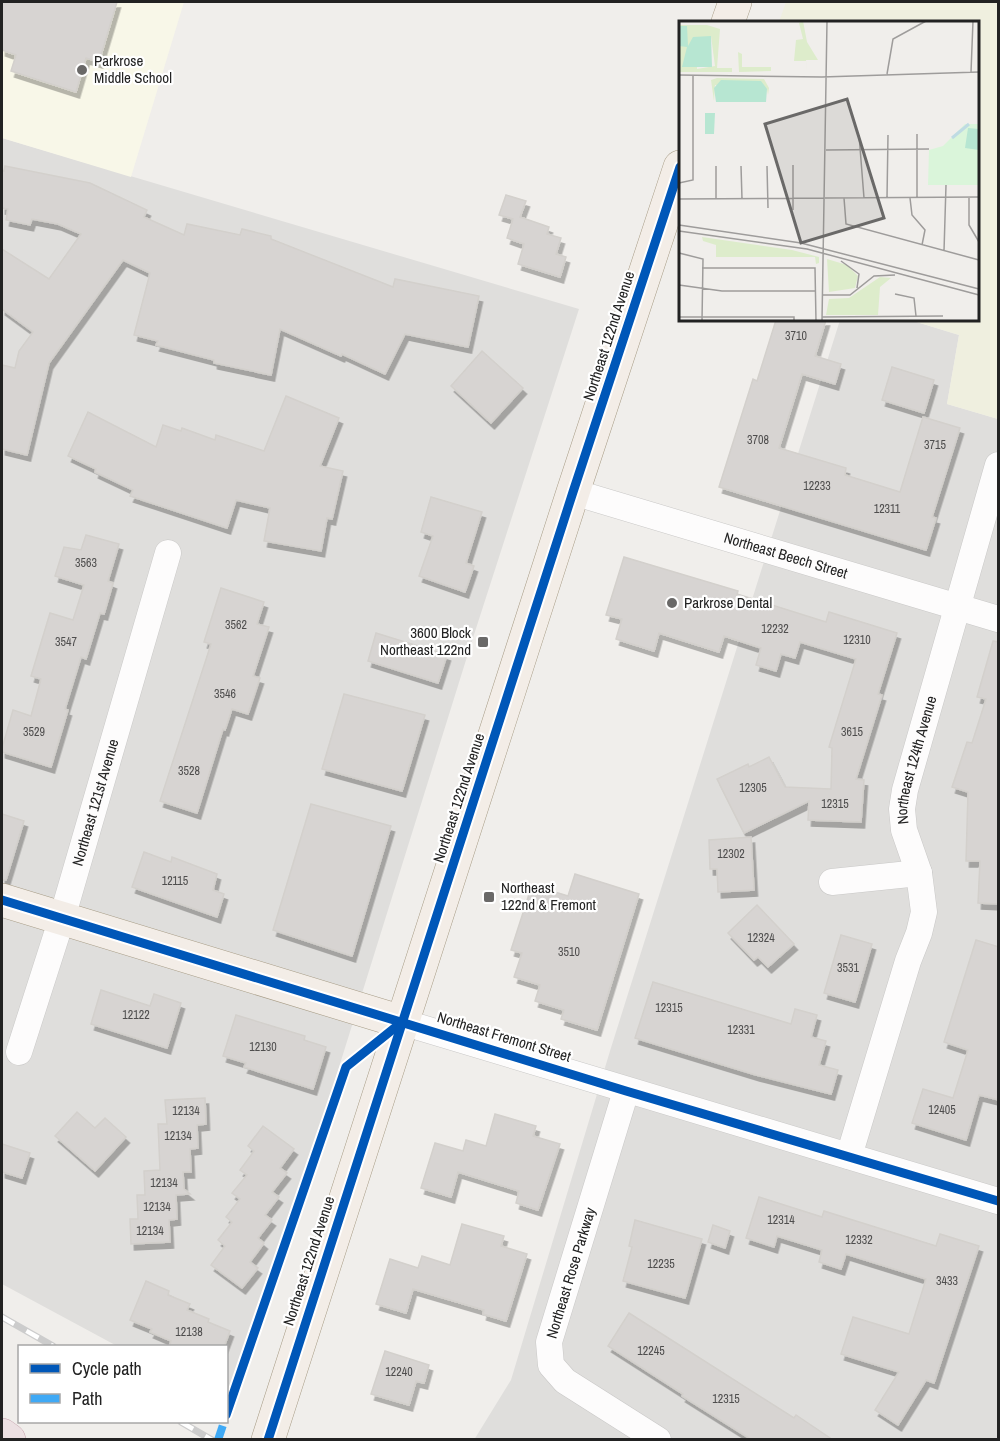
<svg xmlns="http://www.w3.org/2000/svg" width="1000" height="1441" font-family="'Archivo Narrow',sans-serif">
	<defs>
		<filter id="shadow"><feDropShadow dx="3.5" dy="6" stdDeviation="0" flood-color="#0004"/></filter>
	</defs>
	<rect width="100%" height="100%" fill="#f0eeeb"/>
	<!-- residential -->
	<g fill="#dfdedc">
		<path d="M2,138L579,309L471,644L232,1410L227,1406L226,1346H117L2,1284Z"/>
		<path d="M840,320H910L959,335L947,404L998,419V1439L474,1440L511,1380L610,1051Z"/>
	</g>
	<!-- education -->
	<path fill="#f8f7e8" d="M2,2H184L131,177L2,138Z"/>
	<!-- farmland -->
	<path fill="#efefdf" d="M786,2H998V419L947,404L959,335L910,320H978V22H779Z"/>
	<!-- building -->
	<g fill="#d7d4d2" stroke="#d3d0cc" stroke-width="1.5" filter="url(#shadow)">
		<path d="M2,2H117L99,62L86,58L76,92L11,71L16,55L2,50Z"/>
		<path d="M5,166L90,183L147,210L144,217L184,235L187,224L240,235L242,229L271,236V239L393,287L395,279L479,296L468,347L405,334L385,374L342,354L341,356L280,329L271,375L214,363V360L156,345L158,341L134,335L150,273L123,260L49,363L27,455L2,449V365L15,368L19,351L33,332L2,309V249L49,279L81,234L58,224L32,219L30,225L6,220L8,209L2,208V170L4,171Z"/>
		<path d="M506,195L526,201L520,217L549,227L547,234L561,238L556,254L566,257L560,277L518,264L524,244L507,238L513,219L499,215Z"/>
		<path d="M776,320H826L815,356L841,364L835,384L802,374L779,448L846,468L845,475L900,492L923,417L960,428L932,517L936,518L926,550L719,487L753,379L757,381Z"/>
		<path d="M482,351L523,388L491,423L451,386Z"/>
		<path d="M892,367L934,380L924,413L882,400Z"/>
		<path d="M286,396L339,418L320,466L343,471L332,519L327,518L321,551L264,541L270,508L236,500L227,528L130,496L133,490L95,472L96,469L68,456L88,412L156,447L163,425L181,431L182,428L215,440L216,435L264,451Z"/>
		<path d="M431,497L482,512L466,563L474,566L465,592L419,576L433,536L421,532Z"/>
		<path d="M86,535L119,544L108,581L113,583L104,614L100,613L86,659L81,657L65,709L68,710L51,767L2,752V748L13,710L31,716L41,679L31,676L50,613L73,620L84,585L55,576L64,547L81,550Z"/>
		<path d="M624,557L738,591L737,594L826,622L829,612L897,633L878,694L882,695L856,779L864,780L861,822L808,820L809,801L744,833L717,779L748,764L749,767L769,757L785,787L831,789L832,748L829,747L856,659L800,642L795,658L781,654L776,671L756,665L761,648L724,636L719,652L659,633L654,651L616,639L622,619L606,615Z"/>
		<path d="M221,588L264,602L257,624L269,627L253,676L260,678L248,714L232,709L225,730L223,729L197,813L160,801L211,644L204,642Z"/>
		<path d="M376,633L447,655L438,683L368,661Z"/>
		<path d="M993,641L999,642V904L978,903L980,861H966L968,792L952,787L967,742L972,743L986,699L977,697Z"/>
		<path d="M344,694L425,715L402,791L322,769Z"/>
		<path d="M311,804L391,826L352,956L273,930Z"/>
		<path d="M2,814L24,821L6,880H2Z"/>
		<path d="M751,837L754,890L718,892L717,869H710L709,840Z"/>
		<path d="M144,852L171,862L172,857L217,874L213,890L224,894L217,917L132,887Z"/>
		<path d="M575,874L639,894L597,1030L561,1019L564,1010L535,1001L540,985L514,977L522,953L511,950L532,885L568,896Z"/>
		<path d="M757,905L794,944L768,967L758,957L754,960L728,933Z"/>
		<path d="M841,935L872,944L855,1002L824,993Z"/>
		<path d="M976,940L999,947V1100L979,1095L966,1140L912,1123L923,1089L953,1098L968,1050L944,1042Z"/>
		<path d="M653,982L791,1024L795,1009L817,1015L811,1037L826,1041L819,1065L838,1070L831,1094L756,1075L635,1038Z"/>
		<path d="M101,990L150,1006L154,994L181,1003L167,1048L91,1024Z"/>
		<path d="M236,1015L305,1036L304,1040L326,1047L313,1089L244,1067L246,1063L223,1056Z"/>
		<path d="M205,1098L206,1124L197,1125L198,1148L190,1149L191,1172H183L184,1189L190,1194L176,1195L177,1219L169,1220L170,1242L131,1244L130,1219H138L137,1195H145L144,1171L160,1170L158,1124H167L165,1100Z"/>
		<path d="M77,1112L95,1128L105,1118L126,1137L95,1171L55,1136Z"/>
		<path d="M495,1114L536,1126L533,1136L560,1144L538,1210L516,1203L519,1191L458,1172L451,1197L421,1188L435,1143L463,1151L466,1140L486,1146Z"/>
		<path d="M263,1126L294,1149L280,1168L287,1173L272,1192L279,1197L265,1215L272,1220L258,1238L264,1243L250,1262L258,1268L242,1288L211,1265L225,1246L218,1240L232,1222L226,1217L240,1199L232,1193L247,1175L240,1170L254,1151L248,1146Z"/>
		<path d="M2,1144L30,1153L22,1178L2,1172Z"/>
		<path d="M759,1197L822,1217L824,1211L936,1246L940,1234L979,1246L934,1383L926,1380L898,1425L875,1410L899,1372L841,1354L853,1317L909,1334L926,1279L846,1254L841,1269L819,1262L822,1250L777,1236L774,1247L746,1238Z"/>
		<path d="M635,1220L702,1239L685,1298L623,1281L632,1247L629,1246Z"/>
		<path d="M462,1224L504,1236L501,1246L527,1254L506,1321L483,1314L484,1310L413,1289L406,1313L376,1304L390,1259L418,1268L422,1256L450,1265Z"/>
		<path d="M713,1225L730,1231L725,1248L708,1242Z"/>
		<path d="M146,1281L169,1291L168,1295L190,1304L187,1310L209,1319L208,1322L230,1331L224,1347H169L171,1341L150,1332L152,1329L130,1320Z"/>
		<path d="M629,1313L794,1418L796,1415L833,1440H752L682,1396L683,1394L608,1346Z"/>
		<path d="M385,1351L429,1365L424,1383L416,1381L409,1405L371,1394Z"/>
	</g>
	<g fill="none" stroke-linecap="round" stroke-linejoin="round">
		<defs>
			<g id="minor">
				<path id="s1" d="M573,492L998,619"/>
				<path d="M832,882L919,873"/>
				<path d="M402,1022L998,1201"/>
				<path id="s2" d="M19,1052L62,918L168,553"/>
				<path d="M626,1091L549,1342L551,1365L565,1381L658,1440"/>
				<path id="s3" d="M849,1156L908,961L919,933L924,912L919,873L904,830L902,809L905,790L998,465"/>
			</g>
			<g id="major">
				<path d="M728,22L735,2"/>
				<path d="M2,900L402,1022"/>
				<path d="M268,1440L573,492L680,167"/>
			</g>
			<path id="highway" d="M2,1435L9,1440"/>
		</defs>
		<!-- minor casing -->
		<use href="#minor" stroke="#c9c8c7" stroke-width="27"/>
		<!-- major casing -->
		<use href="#major" stroke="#a79c86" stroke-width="34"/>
		<!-- highway casing -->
		<use href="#highway" stroke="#c5a2ac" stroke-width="34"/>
		<!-- minor -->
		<use href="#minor" stroke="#fdfcfc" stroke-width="26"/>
		<!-- major -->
		<use href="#major" stroke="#f3ede7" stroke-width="33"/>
		<!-- highway -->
		<use href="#highway" stroke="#ece0e2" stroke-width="33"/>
		<defs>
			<g id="rail">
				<path d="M2,1317L53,1346"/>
				<path d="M181,1422L212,1440"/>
			</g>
		</defs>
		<!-- rail casing -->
		<use href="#rail" stroke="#ccc" stroke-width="7"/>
		<!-- rail -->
		<use href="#rail" stroke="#fff" stroke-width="4.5" stroke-dasharray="14" stroke-linecap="butt"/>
		<!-- quiet -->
		<path stroke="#3fa9f5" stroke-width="8" stroke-dasharray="15 8" stroke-linecap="butt" d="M218,1440L224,1422"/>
		<defs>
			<g id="cycleway">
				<path d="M2,900L626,1091L998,1201"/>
				<path d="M226,1415L346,1067L402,1022"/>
				<path d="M268,1440L573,492L680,167"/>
			</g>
		</defs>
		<!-- cycleway casing -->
		<use href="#cycleway" stroke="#fff" stroke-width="13"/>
		<!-- cycleway -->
		<use href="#cycleway" stroke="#0057b8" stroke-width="9"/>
	</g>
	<!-- markers -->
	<g fill="#6a6968" stroke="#fff" stroke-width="2">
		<circle cx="82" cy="70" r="6"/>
		<circle cx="672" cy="603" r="6"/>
		<rect x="477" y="636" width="12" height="12" rx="3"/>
		<rect x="483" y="891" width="12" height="12" rx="3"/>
	</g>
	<g text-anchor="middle" stroke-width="4.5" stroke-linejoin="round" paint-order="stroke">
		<!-- number labels -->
		<g font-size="12" fill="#4f4e4e">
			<text x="796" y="340">3710</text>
			<text x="758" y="444">3708</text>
			<text x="935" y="449">3715</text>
			<text x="817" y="490">12233</text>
			<text x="887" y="513">12311</text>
			<text x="86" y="567">3563</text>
			<text x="236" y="629">3562</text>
			<text x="775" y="633">12232</text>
			<text x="857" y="644">12310</text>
			<text x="66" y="646">3547</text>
			<text x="225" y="698">3546</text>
			<text x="34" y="736">3529</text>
			<text x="852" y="736">3615</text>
			<text x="189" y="775">3528</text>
			<text x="753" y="792">12305</text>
			<text x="835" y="808">12315</text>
			<text x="731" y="858">12302</text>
			<text x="175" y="885">12115</text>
			<text x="761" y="942">12324</text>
			<text x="569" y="956">3510</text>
			<text x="848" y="972">3531</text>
			<text x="669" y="1012">12315</text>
			<text x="136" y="1019">12122</text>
			<text x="741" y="1034">12331</text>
			<text x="263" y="1051">12130</text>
			<text x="942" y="1114">12405</text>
			<text x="186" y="1115">12134</text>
			<text x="178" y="1140">12134</text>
			<text x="164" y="1187">12134</text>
			<text x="157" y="1211">12134</text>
			<text x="781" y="1224">12314</text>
			<text x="150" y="1235">12134</text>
			<text x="859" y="1244">12332</text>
			<text x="661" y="1268">12235</text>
			<text x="947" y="1285">3433</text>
			<text x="189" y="1336">12138</text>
			<text x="651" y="1355">12245</text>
			<text x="399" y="1376">12240</text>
			<text x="726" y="1403">12315</text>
		</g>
		<!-- poi labels -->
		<g font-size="15" fill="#222" stroke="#fff" text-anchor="start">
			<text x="94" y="66">Parkrose<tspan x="94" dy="17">Middle School</tspan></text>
			<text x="684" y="608">Parkrose Dental</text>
			<text x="471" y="638" text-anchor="end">3600 Block<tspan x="471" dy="17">Northeast 122nd</tspan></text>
			<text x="501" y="893">Northeast<tspan x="501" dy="17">122nd &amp; Fremont</tspan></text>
		</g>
		<!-- street labels -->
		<g font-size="15" fill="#222" stroke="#fff">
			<text transform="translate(609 336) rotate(-72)" y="5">Northeast 122nd Avenue</text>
			<text dy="5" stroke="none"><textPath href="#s1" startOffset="222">Northeast Beech Street</textPath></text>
			<text dy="5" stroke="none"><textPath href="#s3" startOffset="412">Northeast 124th Avenue</textPath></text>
			<text transform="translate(459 798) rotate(-72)" y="5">Northeast 122nd Avenue</text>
			<text dy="5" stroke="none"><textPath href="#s2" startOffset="261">Northeast 121st Avenue</textPath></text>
			<text transform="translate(504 1037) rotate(17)" y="5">Northeast Fremont Street</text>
			<text transform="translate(309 1261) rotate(-72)" y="5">Northeast 122nd Avenue</text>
			<text transform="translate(571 1273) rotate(-73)" y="5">Northeast Rose Parkway</text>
		</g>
	</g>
	<!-- overview -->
	<g transform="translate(679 21)">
		<rect width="300" height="300" fill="#f0eeeb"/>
		<path d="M124,0L128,21L139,39H127L128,53L127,40H115L117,19L124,18L120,2ZM0,4H28L41,8L38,47H53V51H0ZM32,15L36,45L18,48V46ZM59,31L63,33V46H92V50L60,51ZM38,57L85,58L90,67L89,74L88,68L36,64L35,80L32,59ZM23,216L113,229L140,236V242L137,243L136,236H37V224L24,220ZM148,238L168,244L179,255L176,267L150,271ZM201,256L212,257L201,266L199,294H147L150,278L170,277Z" fill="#ddeccb" fill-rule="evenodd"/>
		<path d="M286,103H300V164H249L250,129L264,125Z" fill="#daf5da"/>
		<path d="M0,5H8L9,25L14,16L32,15L33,46H3L8,26L0,25ZM42,59L82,60L88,68L87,81H37L35,67ZM26,92H36L35,113H26ZM289,107L300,108V129L286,127Z" fill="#b7e6d2"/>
		<path fill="none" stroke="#bfdbe3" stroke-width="3" d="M273,117L290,103"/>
		<path fill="none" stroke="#9e9c9b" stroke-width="1.5" d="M292,51L294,0M208,53L214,18L247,0M0,54L143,56L300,51M180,114L185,177M147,129L250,128M114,144V189M37,145V178M62,145L63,178M88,145L89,187M0,162L14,159V54M290,176V204L300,221M146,177L300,176M165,177L167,203L300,239M208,177L209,114M231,177L233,194L246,209L243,224M238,177V113M0,178L145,177M0,204L122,222L300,268M0,210L128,228L300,274M265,230L267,164M0,232L24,238L23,300M162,240L180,253L178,267M23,247H136L137,300M0,264L43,270H137M216,273L235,277L237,295M143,274H171L195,255L216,254M0,296H115V300M143,296L264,295M143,300L148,0"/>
		<path fill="#6a6968" fill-opacity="0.15" stroke="#6a6968" stroke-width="3" d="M168,78L205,197L122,222L86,103Z"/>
		<rect width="300" height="300" fill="none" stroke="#222" stroke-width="3"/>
	</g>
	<!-- border -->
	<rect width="1000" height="1441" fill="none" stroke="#222222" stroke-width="6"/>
	<!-- legend -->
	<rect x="18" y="1345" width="210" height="78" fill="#ffffff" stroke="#a7a7a7" stroke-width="1.5"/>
	<rect x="30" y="1364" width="30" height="9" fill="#0057b8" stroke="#a7a7a7" stroke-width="1.5"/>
	<text x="72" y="1375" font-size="18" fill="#222222">Cycle path</text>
	<rect x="30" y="1394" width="30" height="9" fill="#3fa9f5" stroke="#a7a7a7" stroke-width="1.5"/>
	<text x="72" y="1405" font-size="18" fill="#222222">Path</text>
</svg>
